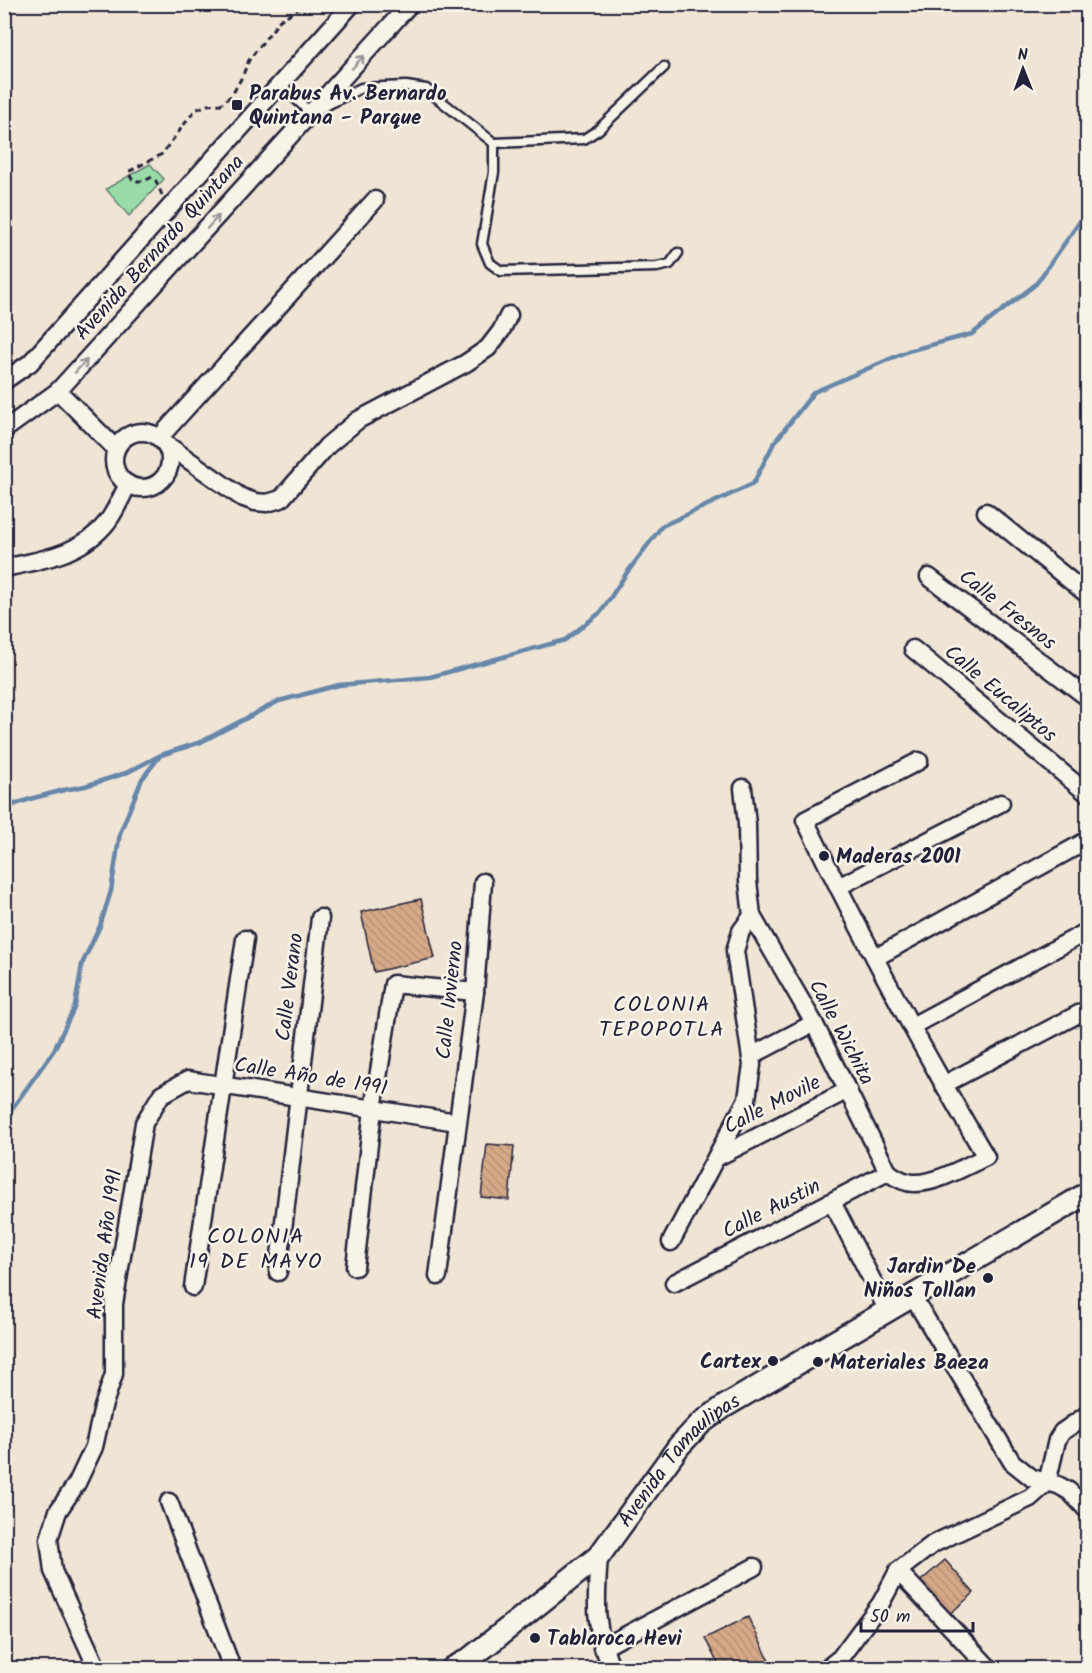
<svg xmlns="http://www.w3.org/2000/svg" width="1092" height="1673" font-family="Kalam,sans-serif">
	<defs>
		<pattern id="building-back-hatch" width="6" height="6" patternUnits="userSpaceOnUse" patternTransform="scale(1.5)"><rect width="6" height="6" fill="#d6a988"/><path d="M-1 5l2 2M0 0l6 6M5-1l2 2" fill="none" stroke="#b79176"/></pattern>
	</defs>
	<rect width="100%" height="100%" fill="#f0e4d5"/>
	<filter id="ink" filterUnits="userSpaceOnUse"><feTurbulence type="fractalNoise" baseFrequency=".0167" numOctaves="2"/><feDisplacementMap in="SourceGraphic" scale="12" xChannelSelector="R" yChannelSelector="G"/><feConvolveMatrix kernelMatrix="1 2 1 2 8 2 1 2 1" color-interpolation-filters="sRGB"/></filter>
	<g filter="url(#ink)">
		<!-- green -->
		<path fill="#99dca8" stroke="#5e7f72" stroke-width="1.5" d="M150,164L164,179L129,216L106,189Z"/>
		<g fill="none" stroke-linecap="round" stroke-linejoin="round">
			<!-- stream -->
			<g stroke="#6687a9" stroke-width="4.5">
				<path d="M4,808L30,799L64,790L85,786L126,773L161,755L201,742L279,701L339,685L430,677L565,640L601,612L626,574L662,526L753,484L774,443L814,392L908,351L972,334L1036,284L1088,210"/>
				<path d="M4,1120L54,1050L75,1006L82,964L100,926L111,891L120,833L142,779L159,757"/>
			</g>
		</g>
		<!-- building -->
		<g fill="url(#building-back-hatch)" stroke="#22223b" stroke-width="1.5">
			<path d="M421,899L435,958L374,972L361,912Z"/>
			<path d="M487,1144L514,1146L509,1200L481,1197Z"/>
			<path d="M945,1560L974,1593L946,1617L917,1584Z"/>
			<path d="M748,1617L773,1668H720L705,1638Z"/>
		</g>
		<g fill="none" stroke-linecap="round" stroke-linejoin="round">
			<defs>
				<g id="service">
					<path d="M281,85L311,113"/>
					<path d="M323,107L361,88L406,86L426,89L494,143V172L482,244L490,263L501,271L657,267L670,264L678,253"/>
					<path d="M494,143L584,139L598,130L664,67"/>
				</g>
				<g id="minor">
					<path d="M4,381L30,363L352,4"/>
					<path d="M58,391L116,449"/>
					<path d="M4,430L58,391L410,4"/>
					<circle cx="142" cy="460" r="28"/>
					<path d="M159,438L375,200"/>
					<path d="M163,442L241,497L255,502L267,503L281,499L327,446L358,420L466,363L488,348L501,331L509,315"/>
					<path d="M986,512L1088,595"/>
					<path d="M4,568C42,560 83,554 108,521C116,510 122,496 128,484"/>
					<path d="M929,577L1088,698"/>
					<path d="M913,649L1088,794"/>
					<path d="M743,788L747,824L748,881L752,916L814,1023L888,1172"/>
					<path d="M838,887L1001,803"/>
					<path d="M875,958L1088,840"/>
					<path d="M912,1026L1088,931"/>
					<path d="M751,1056L814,1023"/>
					<path d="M943,1085L1088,1009"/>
					<path d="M716,1158L848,1090"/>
					<path d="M888,1172C896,1178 904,1183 914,1183C936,1184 966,1166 986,1157C921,1048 861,935 805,820L919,761"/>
					<path d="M832,1202L888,1311"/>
					<path d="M671,1242L747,1099L752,1065L735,951L741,931L752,916"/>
					<path d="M355,1267L373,1109L393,984L475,992"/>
					<path d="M278,1272L320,918"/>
					<path d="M438,1276L475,992L483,882"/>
					<path d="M674,1283L888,1172"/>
					<path d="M193,1287L245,939"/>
					<path d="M913,1297L1012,1462L1032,1478L1058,1485L1069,1491L1088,1511"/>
					<path d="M169,1502L232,1668"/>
					<path d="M599,1556C596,1599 593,1628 612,1668"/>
					<path d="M898,1571L989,1668"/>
					<path d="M602,1648L754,1567"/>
					<path d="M97,1668L53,1571L49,1539L58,1511L77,1483L94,1447L103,1407L114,1374V1304L144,1123L161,1095L188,1080L457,1122"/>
					<path d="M827,1668L840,1658L881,1603L898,1571L933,1544L1030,1498L1047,1483L1057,1440L1062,1432L1088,1414"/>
				</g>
				<g id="tertiary">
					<path id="s1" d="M453,1668L468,1660L599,1556L679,1446L701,1423L725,1406L1088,1193"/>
				</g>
			</defs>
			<!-- service casing -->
			<use href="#service" stroke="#22223b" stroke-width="13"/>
			<!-- minor casing -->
			<use href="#minor" stroke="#22223b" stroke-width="21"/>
			<!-- tertiary casing -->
			<use href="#tertiary" stroke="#22223b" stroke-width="26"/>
			<!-- path -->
			<path stroke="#22223b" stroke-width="3" stroke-dasharray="6 4.5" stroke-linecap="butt" d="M162,195L156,181L152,177L144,181H133L128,172L162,154L195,110L207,105L221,104L232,95L242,77L249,60L280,20L305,4"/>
			<!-- service -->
			<use href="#service" stroke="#f7f3e8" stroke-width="8"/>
			<!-- minor -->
			<use href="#minor" stroke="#f7f3e8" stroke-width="16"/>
			<!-- tertiary -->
			<use href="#tertiary" stroke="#f7f3e8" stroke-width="21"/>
		</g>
		<!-- one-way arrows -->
		<defs><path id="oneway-shaft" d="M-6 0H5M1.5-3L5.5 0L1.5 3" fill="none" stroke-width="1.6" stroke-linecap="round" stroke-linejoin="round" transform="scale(1.5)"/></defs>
		<g stroke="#97959a">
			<use href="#oneway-shaft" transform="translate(358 62) rotate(-48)"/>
			<use href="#oneway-shaft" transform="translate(213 222) rotate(-48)"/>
			<use href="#oneway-shaft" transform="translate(81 366) rotate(-48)"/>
		</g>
	</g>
	<!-- markers -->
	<g fill="#22223b" stroke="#f7f3e8" stroke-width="2">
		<rect x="231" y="99" width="12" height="12" rx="3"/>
		<circle cx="824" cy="856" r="6"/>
		<circle cx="988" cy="1278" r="6"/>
		<circle cx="773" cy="1361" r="6"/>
		<circle cx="818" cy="1362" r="6"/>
		<circle cx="535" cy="1638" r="6"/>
	</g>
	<g text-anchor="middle" stroke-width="5" stroke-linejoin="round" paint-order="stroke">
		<!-- poi labels -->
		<g font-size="21" font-weight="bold" fill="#22223b" stroke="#f7f3e8" text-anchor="start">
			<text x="249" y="100">Parabus Av. Bernardo<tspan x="249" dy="24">Quintana - Parque</tspan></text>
			<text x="836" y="863">Maderas 2001</text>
			<text x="976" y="1273" text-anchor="end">Jardin De<tspan x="976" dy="24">Niños Tollan</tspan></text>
			<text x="761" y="1368" text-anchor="end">Cartex</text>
			<text x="830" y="1369">Materiales Baeza</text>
			<text x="547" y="1645">Tablaroca Hevi</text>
		</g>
		<!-- street labels -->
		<g font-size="21" fill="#22223b" stroke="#f7f3e8">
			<text transform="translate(159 247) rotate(-48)" y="7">Avenida Bernardo Quintana</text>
			<text transform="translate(1008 609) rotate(38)" y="7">Calle Fresnos</text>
			<text transform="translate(1001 693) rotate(40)" y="7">Calle Eucaliptos</text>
			<text transform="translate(289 987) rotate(-83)" y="7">Calle Verano</text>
			<text transform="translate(449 1000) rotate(-84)" y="7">Calle Invierno</text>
			<text transform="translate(842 1032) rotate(62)" y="7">Calle Wichita</text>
			<text transform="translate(311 1076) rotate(9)" y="7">Calle Año de 1991</text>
			<text transform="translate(772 1104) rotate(-27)" y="7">Calle Movile</text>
			<text transform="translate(771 1208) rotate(-27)" y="7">Calle Austin</text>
			<text transform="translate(104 1244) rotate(-82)" y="7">Avenida Año 1991</text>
			<text dy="7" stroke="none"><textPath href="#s1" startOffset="310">Avenida Tamaulipas</textPath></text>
		</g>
		<!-- neighbourhood labels -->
		<g font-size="22" letter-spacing="1.5" fill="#22223b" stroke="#f7f3e8">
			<text x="662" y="1011">COLONIA<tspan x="662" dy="25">TEPOPOTLA</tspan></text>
			<text x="256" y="1243">COLONIA<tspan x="256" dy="25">19 DE MAYO</tspan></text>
		</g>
	</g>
	<!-- margin -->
	<rect width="1092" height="1673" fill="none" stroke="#f7f3e8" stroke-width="24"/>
	<rect x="12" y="12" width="1068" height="1649" fill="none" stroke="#22223b" stroke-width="2" filter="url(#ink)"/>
	<!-- north arrow -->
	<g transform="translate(1023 69) rotate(359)" stroke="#f7f3e8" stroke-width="4.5" paint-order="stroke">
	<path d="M0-4.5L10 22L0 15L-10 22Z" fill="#22223b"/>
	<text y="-9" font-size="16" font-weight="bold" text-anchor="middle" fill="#22223b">N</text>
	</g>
	<!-- scale -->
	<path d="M861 1622v9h112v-9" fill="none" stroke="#22223b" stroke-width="3"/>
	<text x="870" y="1622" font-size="18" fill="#22223b" stroke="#f7f3e8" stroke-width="4.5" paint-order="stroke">50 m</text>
</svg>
